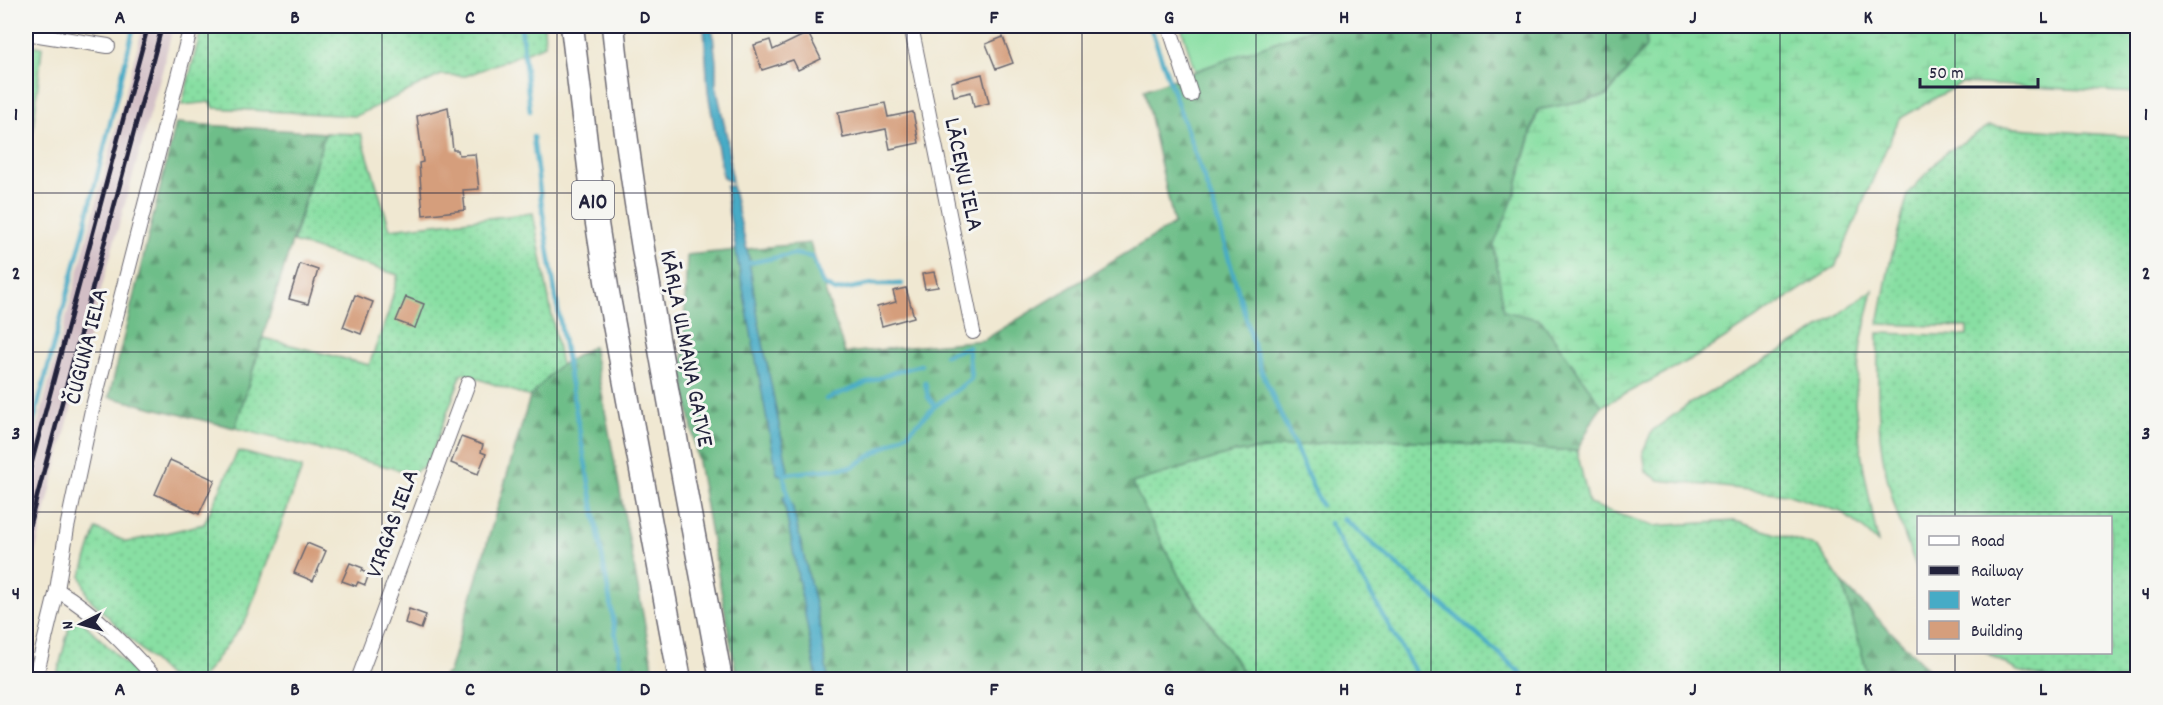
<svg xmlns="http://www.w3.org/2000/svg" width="2163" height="705" font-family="Dekko,sans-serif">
	<defs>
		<pattern id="grass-dots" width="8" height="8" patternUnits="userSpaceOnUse" patternTransform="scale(1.5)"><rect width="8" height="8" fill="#88dfa3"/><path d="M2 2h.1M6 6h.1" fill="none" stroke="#75bf8d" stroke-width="1.8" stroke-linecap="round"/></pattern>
		<pattern id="forest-firs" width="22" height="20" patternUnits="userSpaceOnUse" patternTransform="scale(1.5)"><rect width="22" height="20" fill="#6ebe89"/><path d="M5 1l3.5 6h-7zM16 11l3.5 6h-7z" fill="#5a9a71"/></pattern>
		<pattern id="wetland-marsh" width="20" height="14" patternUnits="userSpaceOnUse" patternTransform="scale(1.5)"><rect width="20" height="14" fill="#88dfa3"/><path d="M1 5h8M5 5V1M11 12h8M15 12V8" fill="none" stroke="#75bf8d"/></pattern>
	</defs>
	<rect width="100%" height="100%" fill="#f6f6f2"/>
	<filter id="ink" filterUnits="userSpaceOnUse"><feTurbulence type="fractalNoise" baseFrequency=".0167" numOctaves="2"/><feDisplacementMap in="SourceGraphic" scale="12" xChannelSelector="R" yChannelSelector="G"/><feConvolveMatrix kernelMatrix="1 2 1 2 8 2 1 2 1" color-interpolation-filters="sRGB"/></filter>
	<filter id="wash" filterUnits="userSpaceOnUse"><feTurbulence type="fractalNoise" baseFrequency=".008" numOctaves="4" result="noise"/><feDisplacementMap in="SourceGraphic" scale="24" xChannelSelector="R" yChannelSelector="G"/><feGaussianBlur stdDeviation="1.35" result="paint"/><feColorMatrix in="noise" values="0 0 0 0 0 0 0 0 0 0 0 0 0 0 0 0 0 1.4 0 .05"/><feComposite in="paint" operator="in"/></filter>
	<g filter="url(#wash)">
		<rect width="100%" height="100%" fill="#f0e8d2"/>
		<!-- railway -->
		<path fill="#d2bec5" d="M143,26H173L163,68L102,286L26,588V470Z"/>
		<!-- grass -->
		<g fill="url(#grass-dots)" stroke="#55806f" stroke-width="1.5">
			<path d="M202,26H544L545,45L466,76L441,75L356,116L214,108L211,102L182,105Z"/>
			<path d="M1989,126L2137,137V679H2050L2017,671L1987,653L2110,652V518H1918V571C1899,524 1881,472 1879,420C1877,391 1878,362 1878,333L1967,336V327L1878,324L1890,262L1908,194L1944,154Z"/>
			<path d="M325,133L361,134L390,229L533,213L561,365L530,397L462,373L428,464L412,473L235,428L263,338L369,365L388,314L398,275L293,242Z"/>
			<path d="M1873,290L1861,342L1855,403L1862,459L1878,543L1867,532L1841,512L1786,494L1659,480L1646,472L1643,451L1652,431L1689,404L1812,333Z"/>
			<path d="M1368,438L1577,451L1589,504L1653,526L1735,521L1818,547L1843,584L1869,679H1248L1182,582L1131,483L1236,452Z"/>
			<path d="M238,451L302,468L246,620L201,679H171L88,597L81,576L96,529L127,542L204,524Z"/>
			<path d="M81,620L141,679H56L70,623Z"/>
			<path d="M377,668L412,679H366L368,674Z"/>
		</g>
		<!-- forest -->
		<g fill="url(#forest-firs)" stroke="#487062" stroke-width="1.5">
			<path d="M1319,26H1647L1646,47L1606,96L1537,110L1514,197L1494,245L1504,311L1541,320L1602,406L1596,414L1577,451L1368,438L1236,452L1132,483L1182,582L1248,679H737L682,373L687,255L810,243L845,353L984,340L1174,224L1144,90Z"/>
			<path d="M176,123L325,133L235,428L109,397Z"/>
			<path d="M593,346L655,679H439L449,672L530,397L556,368Z"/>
			<path d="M1843,584L1938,679H1869Z"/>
		</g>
		<!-- wetland -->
		<path fill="url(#wetland-marsh)" stroke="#55806f" stroke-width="1.5" d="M1647,26H2137V93L1961,83L1899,119L1835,267L1701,354L1602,406L1541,320L1504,311L1494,245L1514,197L1538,110L1607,96L1646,47Z"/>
		<!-- garden -->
		<g fill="#88dfa3" stroke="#55806f" stroke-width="1.5">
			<path d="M1181,26H1319L1195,71Z"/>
			<path d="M26,44L42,47L33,132L26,133Z"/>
		</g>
		<!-- water -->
		<g fill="#46abc6" stroke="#346680" stroke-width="1.5">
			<path d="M704,26H712L716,62V85L727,137L732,183L723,178L708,92Z"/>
			<path d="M726,186H732L748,254L758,318L788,470L783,476L777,474L729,213Z"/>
			<path d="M785,496L792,504L819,621L828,679H817L783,497Z"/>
		</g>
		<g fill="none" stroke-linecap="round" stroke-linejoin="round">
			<!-- stream -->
			<g stroke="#46abc6" stroke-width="4.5">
				<path d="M521,26L530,111"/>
				<path d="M1150,26L1213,204L1261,370L1321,505"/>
				<path d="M533,137C554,319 595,498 623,680"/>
				<path d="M26,259H31"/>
				<path d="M744,264L794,254L812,257L823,284L835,291L873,284H902"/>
				<path d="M925,382L928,397L935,406"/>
				<path d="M826,399L892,373L921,365"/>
				<path d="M26,450L82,238L134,26"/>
				<path d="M783,471L789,504"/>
				<path d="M784,474L852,467L908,433L935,406L971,379L968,347L945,355"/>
				<path d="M1343,518L1529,680"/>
				<path d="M1330,523L1420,680"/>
			</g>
		</g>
		<g id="blocks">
			<!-- building -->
			<g fill="#d59e7c">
				<path d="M808,33L821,59L798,70L793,60L762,70L754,45L770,40L773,50Z"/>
				<path d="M1003,37L1013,63L996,69L986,44Z"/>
				<path d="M982,74L989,103L974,107L971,92L954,96L951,82Z"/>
				<path d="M885,103L888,117L913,112L919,143L890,149L886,129L843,138L838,112Z"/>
				<path d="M448,107L453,150H458L459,155L475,154L479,189L463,190L465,210L423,215L419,163L423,162L417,116Z"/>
				<path d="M300,264L318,270L308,304L289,299Z"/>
				<path d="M934,272L938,287L925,289L922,274Z"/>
				<path d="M906,288L914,317L882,326L877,307L896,302L893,291Z"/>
				<path d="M355,295L373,302L361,334L343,327Z"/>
				<path d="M406,297L424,304L415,328L396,321Z"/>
				<path d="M461,437L483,445L481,452L486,454L478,474L451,463Z"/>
				<path d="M170,460L215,480L199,514L155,494Z"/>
				<path d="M307,543L326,551L313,581L294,573Z"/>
				<path d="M350,563L363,568L362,571L369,574L365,585L358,582L356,586L342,581Z"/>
				<path d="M409,609L426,615L421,629L405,623Z"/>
			</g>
		</g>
	</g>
	<g filter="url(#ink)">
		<use href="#blocks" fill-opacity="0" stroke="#6a6770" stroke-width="1.5"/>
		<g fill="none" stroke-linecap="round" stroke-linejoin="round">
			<defs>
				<g id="minor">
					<path d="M911,26L973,332"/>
					<path d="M1169,26L1191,95"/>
					<path d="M26,33L108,46"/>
					<path d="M57,590C96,613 127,647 157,680"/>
					<path d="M35,680L57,590L67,528L92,410L191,26"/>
					<path d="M358,680L468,383"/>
				</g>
				<g id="trunk">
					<path d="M572,26L592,192L607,287L680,680"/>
					<path d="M613,26C636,245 681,462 721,680"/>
				</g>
			</defs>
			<!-- minor casing -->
			<use href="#minor" stroke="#6a6770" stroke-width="16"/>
			<!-- trunk casing -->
			<use href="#trunk" stroke="#6a6770" stroke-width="25"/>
			<!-- minor -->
			<use href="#minor" stroke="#fff" stroke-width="14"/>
			<!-- trunk -->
			<use href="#trunk" stroke="#fff" stroke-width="22"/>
			<!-- rail -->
			<g stroke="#22223b" stroke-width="4.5">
				<path d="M26,484L148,26"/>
				<path d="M26,538L162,26"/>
			</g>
		</g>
	</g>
	<!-- grid -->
	<path fill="none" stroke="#22223b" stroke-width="1.5" stroke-opacity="0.55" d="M208,26V680M382,26V680M557,26V680M732,26V680M907,26V680M1082,26V680M1256,26V680M1431,26V680M1606,26V680M1780,26V680M1955,26V518M26,193H2138M26,352H2138M26,512H2138M1955,652V680"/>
	<g text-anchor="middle" stroke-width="6" stroke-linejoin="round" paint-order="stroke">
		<!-- shield labels -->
		<rect fill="#f6f6f2" stroke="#626272" stroke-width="1.5" x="572" y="181" width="42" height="38" rx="4.5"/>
		<g font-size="22" font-weight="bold" fill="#22223b">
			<text x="593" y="208">A10</text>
		</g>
		<!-- street labels -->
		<g font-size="24" fill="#22223b" stroke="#f6f6f2">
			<text transform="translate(965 174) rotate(78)" y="8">LĀCEŅU IELA</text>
			<text transform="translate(85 346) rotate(-76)" y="8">ČUGUNA IELA</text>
			<text transform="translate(688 348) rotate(79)" y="8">KĀRĻA ULMAŅA GATVE</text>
			<text transform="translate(391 523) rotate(-70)" y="8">VIRGAS IELA</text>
		</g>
	</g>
	<!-- margin -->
	<rect width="2163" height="705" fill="none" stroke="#f6f6f2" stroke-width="66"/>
	<!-- legend -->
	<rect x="1917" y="516" width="195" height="138" fill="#f6f6f2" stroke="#a1a1a9" stroke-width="1.5"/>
	<rect x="1929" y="536" width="30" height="9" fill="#ffffff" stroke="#a1a1a9" stroke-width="1.5"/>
	<text x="1971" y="546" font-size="18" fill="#22223b">Road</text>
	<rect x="1929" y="566" width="30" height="9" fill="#22223b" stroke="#a1a1a9" stroke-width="1.5"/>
	<text x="1971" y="576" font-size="18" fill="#22223b">Railway</text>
	<rect x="1929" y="591" width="30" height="18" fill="#46abc6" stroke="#a1a1a9" stroke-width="1.5"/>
	<text x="1971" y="606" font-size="18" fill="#22223b">Water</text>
	<rect x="1929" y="621" width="30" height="18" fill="#d59e7c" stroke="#a1a1a9" stroke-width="1.5"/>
	<text x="1971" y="636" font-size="18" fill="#22223b">Building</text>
	<!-- north arrow -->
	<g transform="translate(81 624) rotate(264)" stroke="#f6f6f2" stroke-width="4.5" paint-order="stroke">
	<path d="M0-4.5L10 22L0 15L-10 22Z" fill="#22223b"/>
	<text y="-9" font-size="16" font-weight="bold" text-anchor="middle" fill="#22223b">N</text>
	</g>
	<!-- scale -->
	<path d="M1920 78v9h118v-9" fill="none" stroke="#22223b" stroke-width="3"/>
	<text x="1929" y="78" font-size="18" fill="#22223b" stroke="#f6f6f2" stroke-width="4.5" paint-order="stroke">50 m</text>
	<rect x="33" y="33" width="2097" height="639" fill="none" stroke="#22223b" stroke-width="2"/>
	<g font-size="20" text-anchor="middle" font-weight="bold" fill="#22223b">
		<text x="120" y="23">A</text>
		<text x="295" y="23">B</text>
		<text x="470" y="23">C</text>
		<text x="645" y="23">D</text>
		<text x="819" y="23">E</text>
		<text x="994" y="23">F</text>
		<text x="1169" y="23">G</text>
		<text x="1344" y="23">H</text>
		<text x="1518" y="23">I</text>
		<text x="1693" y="23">J</text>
		<text x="1868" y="23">K</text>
		<text x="2043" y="23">L</text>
		<text x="16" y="120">1</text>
		<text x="2146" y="120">1</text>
		<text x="16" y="279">2</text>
		<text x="2146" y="279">2</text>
		<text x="16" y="439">3</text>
		<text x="2146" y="439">3</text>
		<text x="16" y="599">4</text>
		<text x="2146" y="599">4</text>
		<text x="120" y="695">A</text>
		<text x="295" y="695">B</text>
		<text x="470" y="695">C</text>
		<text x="645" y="695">D</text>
		<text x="819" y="695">E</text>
		<text x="994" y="695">F</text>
		<text x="1169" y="695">G</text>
		<text x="1344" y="695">H</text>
		<text x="1518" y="695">I</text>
		<text x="1693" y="695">J</text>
		<text x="1868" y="695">K</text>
		<text x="2043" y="695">L</text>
	</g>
</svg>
